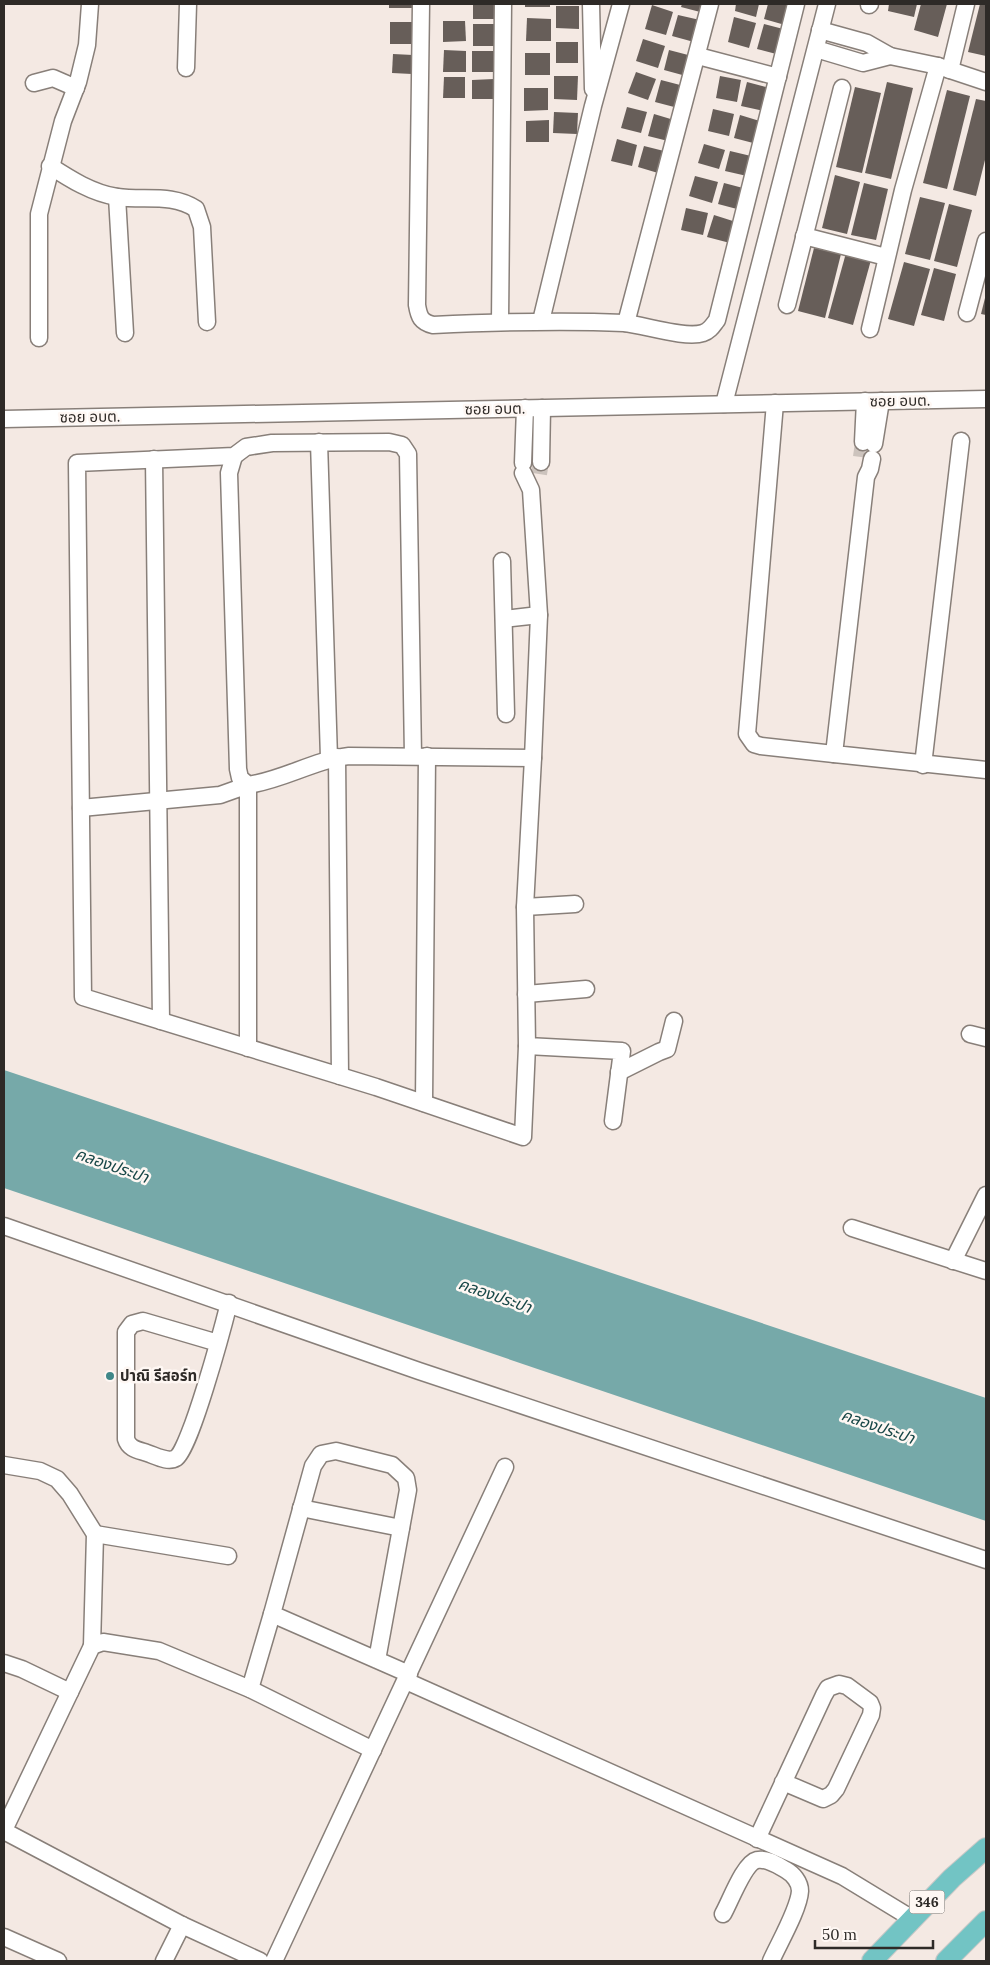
<svg xmlns="http://www.w3.org/2000/svg" width="990" height="1965" font-family="Lora,'Noto Sans Thai',serif">
	<rect width="100%" height="100%" fill="#f4e9e3"/>
	<!-- water -->
	<path fill="#76a9a9" d="M4,1070L986,1398V1521L4,1188Z"/>
	<!-- building -->
	<g fill="#675e59">
		<rect x="389" y="4" width="23" height="4"/>
		<path d="M473,4H495L494,19H473Z"/>
		<rect x="525" y="4" width="25" height="3"/>
		<path d="M682,4H706L704,13L681,7Z"/>
		<path d="M736,4H759L756,17L735,11Z"/>
		<path d="M768,4H791L785,25L764,19Z"/>
		<path d="M889,4H917L914,17L888,11Z"/>
		<path d="M921,4H947L938,37L914,30Z"/>
		<path d="M980,4H986V56L968,52Z"/>
		<path d="M652,5L673,12L666,35L645,29Z"/>
		<path d="M556,6H579V29L556,28Z"/>
		<path d="M678,15L700,20L694,42L672,36Z"/>
		<path d="M734,17L756,23L749,48L728,42Z"/>
		<path d="M527,18L551,19V41H526Z"/>
		<path d="M443,21H465L466,41L443,42Z"/>
		<rect x="390" y="22" width="23" height="22"/>
		<rect x="473" y="24" width="22" height="22"/>
		<path d="M764,24L787,30L780,55L757,49Z"/>
		<path d="M643,39L665,46L658,68L636,61Z"/>
		<rect x="556" y="42" width="22" height="21"/>
		<path d="M444,50L466,51V72H443Z"/>
		<path d="M669,50L692,56L686,76L664,70Z"/>
		<rect x="472" y="51" width="22" height="21"/>
		<rect x="525" y="53" width="25" height="22"/>
		<path d="M393,54L413,55L412,74L392,73Z"/>
		<path d="M636,72L656,79L648,100L628,93Z"/>
		<path d="M554,76H578L577,100L554,99Z"/>
		<path d="M720,76L741,80L737,102L716,98Z"/>
		<path d="M444,77H465V98H443Z"/>
		<path d="M494,79V99H472V80Z"/>
		<path d="M661,80L684,86L678,108L655,102Z"/>
		<path d="M747,82L770,88L764,111L741,106Z"/>
		<path d="M887,82L913,88L891,179L865,173Z"/>
		<path d="M855,87L881,93L862,173L836,167Z"/>
		<path d="M524,88H548V110L524,111Z"/>
		<path d="M947,90L970,96L947,189L923,183Z"/>
		<path d="M976,99L986,101V156L976,196L953,190Z"/>
		<path d="M627,107L647,112L641,133L621,128Z"/>
		<path d="M713,109L734,114L729,136L708,131Z"/>
		<path d="M554,112L578,113L577,134L553,133Z"/>
		<path d="M654,114L674,120L668,141L648,136Z"/>
		<path d="M740,115L763,122L757,144L734,138Z"/>
		<path d="M549,120V142H526V121Z"/>
		<path d="M617,139L637,145L632,166L611,161Z"/>
		<path d="M704,144L725,150L719,169L698,163Z"/>
		<path d="M644,146L664,151L658,173L638,167Z"/>
		<path d="M730,151L751,156L747,176L725,171Z"/>
		<path d="M835,175L860,182L847,234L822,228Z"/>
		<path d="M695,176L718,182L712,203L689,196Z"/>
		<path d="M724,183L743,188L737,209L718,204Z"/>
		<path d="M864,183L888,189L876,240L851,235Z"/>
		<path d="M920,197L945,203L930,260L905,254Z"/>
		<path d="M949,204L972,210L957,267L934,261Z"/>
		<path d="M686,208L708,213L703,235L681,230Z"/>
		<path d="M714,215L736,222L730,243L707,237Z"/>
		<path d="M814,248L841,254L825,318L798,311Z"/>
		<path d="M846,253L871,260L853,325L828,318Z"/>
		<path d="M904,262L930,269L914,326L888,319Z"/>
		<path d="M934,268L956,274L944,321L921,315Z"/>
		<path d="M986,294V315L981,314Z"/>
	</g>
	<g fill="none" stroke-linecap="round" stroke-linejoin="round">
		<!-- minor-tunnel -->
		<g stroke="#ccc3bd" stroke-width="16" stroke-dasharray="16 8" stroke-linecap="butt">
			<path d="M861,457L863,442"/>
			<path d="M539,474L541,462"/>
		</g>
		<defs>
			<g id="minor">
				<path d="M421,4L417,305C419,317 421,322 433,325C497,322 560,320 624,323C644,325 686,339 703,333C710,331 713,325 717,320L796,4"/>
				<path d="M591,4L593,89"/>
				<path d="M869,5L870,4"/>
				<path d="M820,30L867,43L890,56L938,66L986,82"/>
				<path d="M816,49L863,63L890,56"/>
				<path d="M698,56L778,77"/>
				<path d="M186,68L188,4"/>
				<path d="M950,70L966,4"/>
				<path d="M34,83L53,78L76,88"/>
				<path d="M50,166C70,179 92,193 117,197C144,201 172,193 196,209L202,227L207,322"/>
				<path d="M117,197L125,333"/>
				<path d="M804,236L886,257"/>
				<path d="M787,305L842,88"/>
				<path d="M967,313L986,241"/>
				<path d="M541,321L593,106L621,4"/>
				<path d="M500,322L503,4"/>
				<path d="M626,323L710,4"/>
				<path d="M870,329L903,190L938,66"/>
				<path d="M39,338V214L63,121L78,82L87,45L90,4"/>
				<path d="M775,403L747,734L754,744L761,746L834,754"/>
				<path d="M724,404L827,4"/>
				<path d="M4,419L986,399"/>
				<path d="M319,442L329,758"/>
				<path d="M863,442L865,401"/>
				<path d="M874,444L881,401"/>
				<path d="M234,456L229,473L238,769L240,778L248,785C283,780 314,760 349,756L533,758L539,615L531,490L523,473"/>
				<path d="M154,459L161,1021"/>
				<path d="M872,459L870,469L866,477L834,754L986,770"/>
				<path d="M541,462L542,408"/>
				<path d="M523,463L525,408"/>
				<path d="M502,561L506,714"/>
				<path d="M504,619L539,615"/>
				<path d="M413,756L408,454L402,445L389,442L272,443L246,447L234,456L77,463L83,997L376,1087L523,1137L527,1046"/>
				<path d="M337,757L340,1076"/>
				<path d="M533,758L525,907L527,1046L622,1051L613,1121"/>
				<path d="M923,765L961,441"/>
				<path d="M81,808L220,795L248,785V1048"/>
				<path d="M525,907L575,904"/>
				<path d="M526,994L586,989"/>
				<path d="M970,1034L986,1038"/>
				<path d="M619,1072L659,1052L667,1049L674,1021"/>
				<path d="M424,1103L427,756"/>
				<path d="M4,1226L419,1371L986,1560"/>
				<path d="M852,1228L986,1271"/>
				<path d="M953,1261L986,1195"/>
				<path d="M218,1343L143,1321L132,1324L126,1332V1439C129,1449 138,1450 147,1453C156,1456 168,1463 176,1458C190,1450 223,1327 229,1303"/>
				<path d="M4,1465L40,1471L57,1479L70,1494L95,1534L92,1646"/>
				<path d="M301,1508L401,1528"/>
				<path d="M95,1534L228,1556"/>
				<path d="M377,1660L408,1490L406,1478L392,1465L336,1451L321,1454L313,1466L272,1614L409,1674"/>
				<path d="M4,1663L22,1669L70,1692"/>
				<path d="M406,1681L842,1876L911,1918"/>
				<path d="M250,1689L272,1614"/>
				<path d="M4,1830L92,1646L103,1642L159,1651L250,1689L373,1750"/>
				<path d="M4,1831L182,1925L260,1961"/>
				<path d="M757,1839L824,1695L828,1688L839,1684L847,1686L870,1703L872,1708L871,1715L836,1789L831,1795L823,1799L783,1782"/>
				<path d="M723,1914C730,1902 744,1863 757,1860C767,1858 777,1865 786,1870C793,1874 800,1882 800,1891C799,1909 779,1943 771,1961"/>
				<path d="M4,1937L58,1961"/>
				<path d="M164,1961L182,1925"/>
				<path d="M274,1961L505,1467"/>
			</g>
			<g id="major">
				<path d="M872,1961L952,1878L986,1848"/>
				<path d="M946,1961L986,1921"/>
			</g>
		</defs>
		<!-- minor casing -->
		<use href="#minor" stroke="#887f79" stroke-width="19"/>
		<!-- major casing -->
		<use href="#major" stroke="#c9c8c7" stroke-width="22"/>
		<!-- minor -->
		<use href="#minor" stroke="#fff" stroke-width="16"/>
		<!-- major -->
		<use href="#major" stroke="#72c4c4" stroke-width="20"/>
	</g>
	<!-- markers -->
	<circle fill="#3f8788" stroke="#fef7f3" stroke-width="2" cx="110" cy="1376" r="5"/>
	<g text-anchor="middle" stroke-width="5" stroke-linejoin="round" paint-order="stroke">
		<!-- shield labels -->
		<rect fill="#fef7f3" stroke="#6c6864" stroke-width="1" x="909.5" y="1890.5" width="35" height="23" rx="4"/>
		<g font-size="14" font-weight="bold" fill="#2e2a27">
			<text x="927" y="1907">346</text>
		</g>
		<!-- street labels -->
		<g font-size="15" fill="#2e2a27" stroke="#fef7f3">
			<text transform="translate(900 401) rotate(-1)" y="5">ซอย อบต.</text>
			<text transform="translate(495 409) rotate(-1)" y="5">ซอย อบต.</text>
			<text transform="translate(90 417) rotate(-1)" y="5">ซอย อบต.</text>
		</g>
		<!-- poi labels -->
		<g font-size="15" font-weight="bold" fill="#2e2a27" stroke="#fef7f3" text-anchor="start">
			<text x="120" y="1381">ปาณิ รีสอร์ท</text>
		</g>
		<!-- water labels -->
		<g font-size="16" font-style="italic" fill="#184747" stroke="#fef7f3">
			<text transform="translate(112 1165) rotate(19)" y="6">คลองประปา</text>
			<text transform="translate(495 1295) rotate(19)" y="6">คลองประปา</text>
			<text transform="translate(878 1426) rotate(19)" y="6">คลองประปา</text>
		</g>
	</g>
	<!-- border -->
	<rect width="990" height="1965" fill="none" stroke="#2e2a27" stroke-width="10"/>
	<!-- scale -->
	<path d="M815 1940v8h118v-8" fill="none" stroke="#2e2a27" stroke-width="2.5"/>
	<text x="822" y="1940" font-size="15" fill="#2e2a27" stroke="#fef7f3" stroke-width="4" paint-order="stroke">50 m</text>
</svg>
